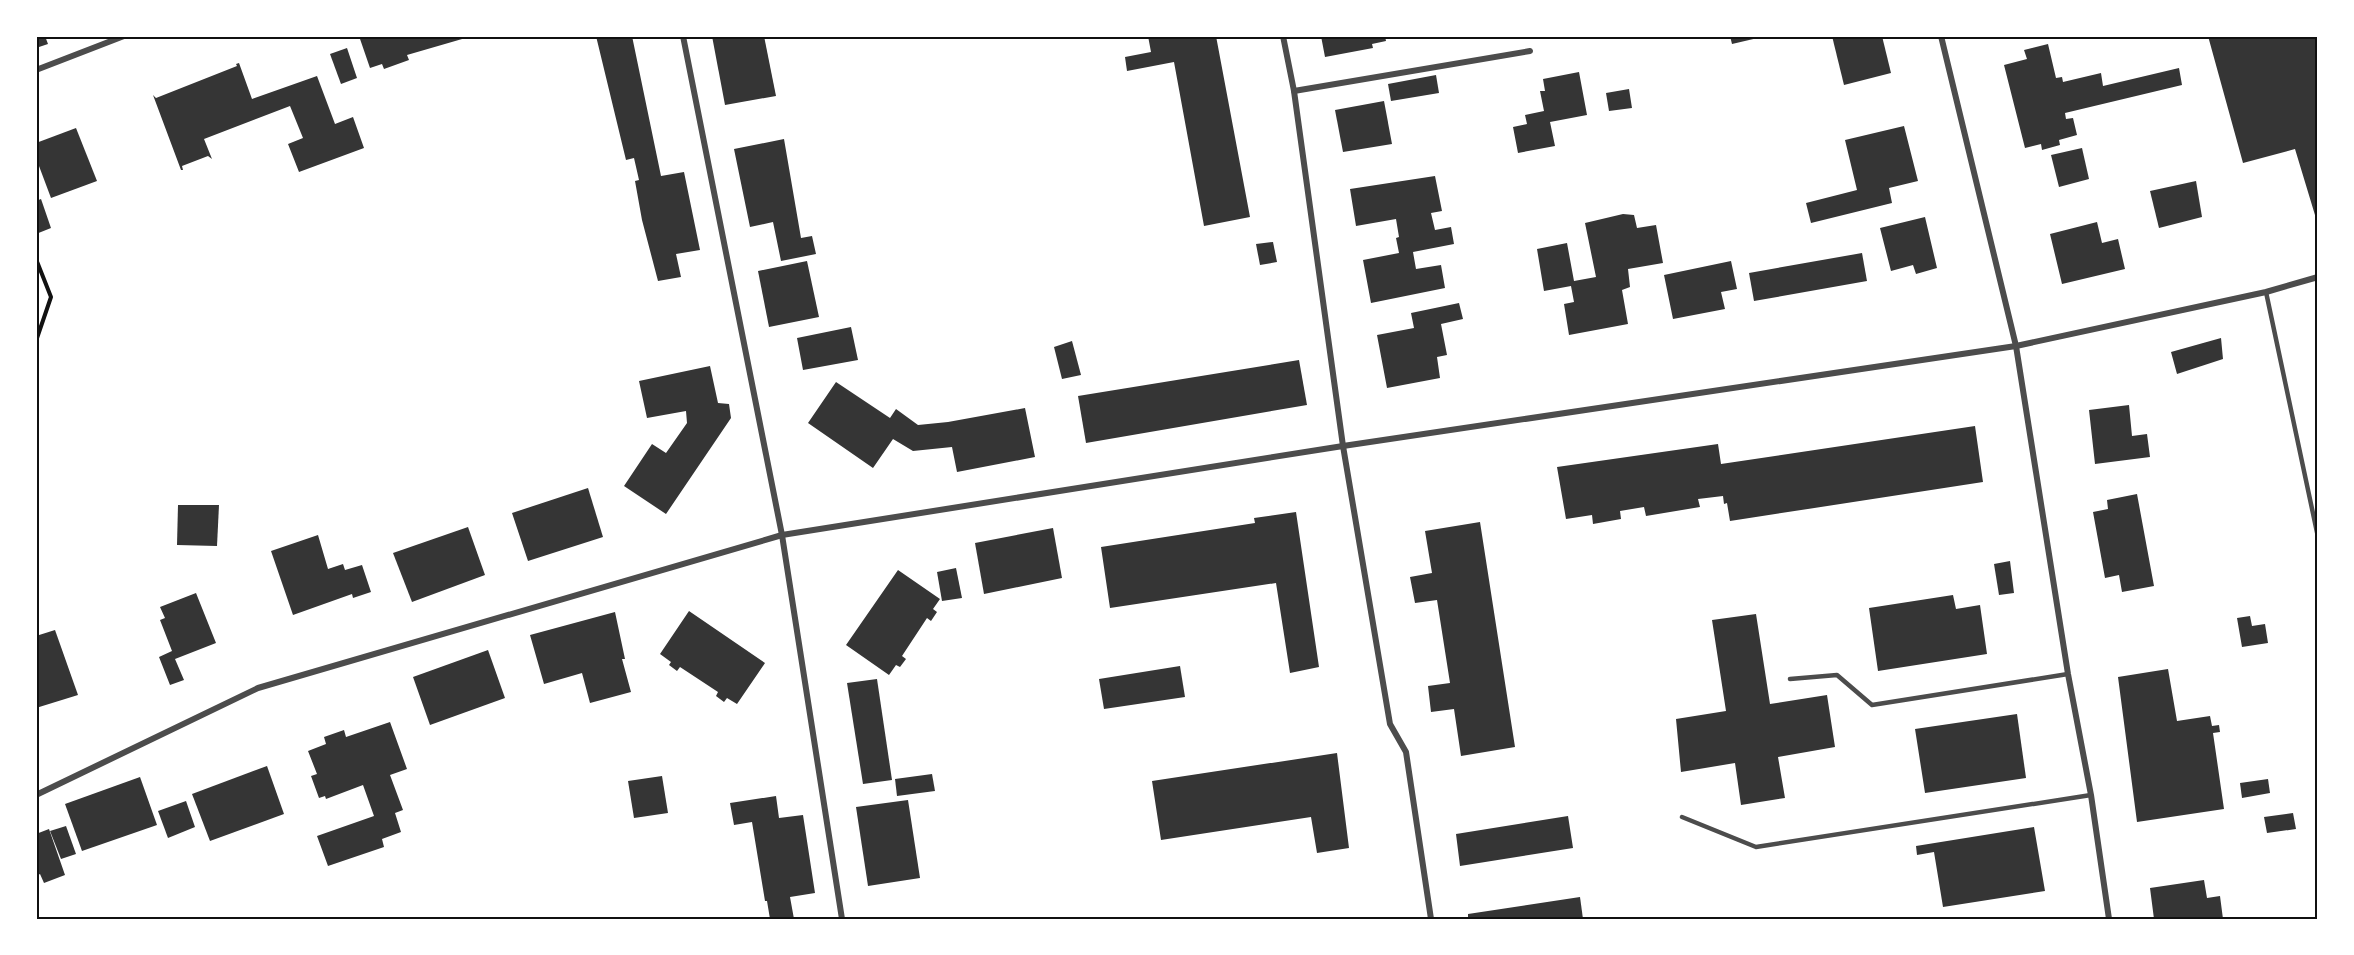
<svg xmlns="http://www.w3.org/2000/svg" width="2354" height="955" font-family="'IBM Plex Sans',sans-serif">
	<rect width="100%" height="100%" fill="#fff"/>
	<!-- building -->
	<g fill="#353535">
		<path d="M36,36H45L48,44L36,48Z"/>
		<path d="M359,36H469V37L407,55L409,60L384,69L382,64L370,68Z"/>
		<path d="M596,36H632L661,176L684,172L700,250L676,254L681,277L658,281L642,220L635,181L639,180L634,158L626,160Z"/>
		<path d="M712,36H764L776,96L725,105Z"/>
		<path d="M1148,36H1216L1250,217L1204,226L1174,62L1127,71L1125,57L1151,52Z"/>
		<path d="M1321,36H1385L1386,41L1372,44L1373,48L1325,57Z"/>
		<path d="M1730,36H1762V37L1732,44Z"/>
		<path d="M1832,36H1882L1891,73L1844,85Z"/>
		<path d="M2208,36H2318V225L2295,149L2243,163Z"/>
		<path d="M2048,44L2056,78L2062,77L2063,82L2101,73L2103,86L2179,68L2182,85L2065,113L2066,119L2073,118L2077,135L2059,140L2060,145L2042,150L2041,144L2025,148L2004,65L2027,59L2024,50Z"/>
		<path d="M347,48L357,78L341,84L330,54Z"/>
		<path d="M239,63L252,99L317,76L335,124L353,117L364,148L299,172L288,144L303,138L290,106L204,139L212,159L208,156L182,166L183,170H181L153,95L156,98L237,66L236,64Z"/>
		<path d="M1579,72L1587,115L1550,122L1555,146L1518,153L1513,127L1527,124L1525,115L1544,111L1540,91H1545L1543,79Z"/>
		<path d="M1436,75L1439,93L1391,101L1388,84Z"/>
		<path d="M1629,89L1632,108L1609,111L1606,93Z"/>
		<path d="M1384,101L1392,144L1343,152L1335,110Z"/>
		<path d="M1904,126L1918,181L1889,188L1892,203L1811,223L1806,203L1857,190L1845,140Z"/>
		<path d="M76,128L97,181L51,198L36,158V143Z"/>
		<path d="M784,139L801,238L812,236L816,254L781,261L773,222L750,227L734,149Z"/>
		<path d="M2082,148L2089,179L2059,187L2051,155Z"/>
		<path d="M1435,176L1442,211L1431,213L1435,230L1451,227L1454,244L1413,252L1416,269L1441,265L1445,288L1371,303L1363,260L1399,253L1396,238L1399,237L1396,219L1356,226L1350,189Z"/>
		<path d="M2196,181L2202,217L2159,228L2150,191Z"/>
		<path d="M41,199L51,228L36,234V201Z"/>
		<path d="M1623,214L1634,215L1637,228L1656,225L1663,263L1628,269L1630,287L1622,290L1628,324L1569,335L1564,304L1574,302L1571,286L1544,291L1537,249L1567,243L1574,281L1596,277L1585,223Z"/>
		<path d="M1925,217L1937,268L1916,274L1913,265L1891,271L1880,228Z"/>
		<path d="M2097,222L2102,243L2118,239L2125,269L2062,284L2050,234Z"/>
		<path d="M1273,242L1277,262L1260,265L1256,244Z"/>
		<path d="M1862,253L1867,281L1754,301L1749,273Z"/>
		<path d="M807,261L819,317L769,327L758,271Z"/>
		<path d="M1731,261L1737,289L1721,292L1725,309L1673,319L1664,275Z"/>
		<path d="M1459,303L1463,319L1441,324L1447,355L1437,357L1440,378L1387,388L1377,335L1414,328L1411,313Z"/>
		<path d="M851,327L858,360L803,370L797,338Z"/>
		<path d="M2221,338L2223,359L2177,374L2171,352Z"/>
		<path d="M1072,341L1081,375L1062,379L1054,347Z"/>
		<path d="M1299,360L1307,405L1086,443L1078,396Z"/>
		<path d="M710,366L718,403L729,404L731,418L666,514L624,486L652,444L666,453L687,423L686,411L647,418L639,381Z"/>
		<path d="M836,382L890,418L896,409L918,425L948,422L1025,408L1035,457L957,472L952,447L913,451L893,439L873,468L808,423Z"/>
		<path d="M2129,405L2132,436L2147,434L2150,457L2095,464L2089,410Z"/>
		<path d="M1975,426L1983,482L1730,521L1727,503L1724,504L1723,496L1698,499L1700,507L1646,516L1644,507L1620,511L1621,519L1593,524L1592,515L1566,519L1557,467L1718,444L1721,464Z"/>
		<path d="M588,488L603,537L528,561L512,513Z"/>
		<path d="M2137,494L2154,586L2122,592L2119,575L2105,578L2093,512L2108,509L2107,500Z"/>
		<path d="M178,505H219L217,546L177,545Z"/>
		<path d="M1296,512L1319,667L1290,673L1276,583L1110,608L1101,547L1255,523L1254,518Z"/>
		<path d="M1480,522L1515,747L1461,756L1454,709L1431,712L1428,686L1450,683L1437,600L1415,603L1410,577L1432,573L1425,531Z"/>
		<path d="M468,527L485,575L412,602L393,553Z"/>
		<path d="M1053,528L1062,578L984,594L975,543Z"/>
		<path d="M318,535L328,569L343,564L345,570L362,565L371,592L353,598L352,594L293,615L271,551Z"/>
		<path d="M2010,561L2014,593L1999,595L1994,564Z"/>
		<path d="M956,568L962,598L942,601L937,572Z"/>
		<path d="M898,570L940,599L933,609L937,612L931,621L927,618L902,656L906,659L900,667L896,665L889,675L846,645Z"/>
		<path d="M196,593L216,643L175,659L184,680L170,685L159,657L172,651L160,620L165,618L160,607Z"/>
		<path d="M1953,595L1956,609L1980,605L1987,654L1878,671L1869,608Z"/>
		<path d="M689,611L765,663L737,704L727,698L724,702L716,696L718,692L680,667L677,671L669,665L671,662L660,654Z"/>
		<path d="M615,612L625,659H622L631,692L590,703L582,673L544,684L530,635Z"/>
		<path d="M1756,614L1770,704L1827,695L1835,747L1778,757L1785,798L1741,805L1735,763L1681,772L1676,719L1726,711L1712,620Z"/>
		<path d="M2250,616L2252,626L2265,624L2268,643L2242,647L2237,618Z"/>
		<path d="M55,630L78,695L36,708V636Z"/>
		<path d="M488,650L505,698L430,725L413,677Z"/>
		<path d="M1180,666L1185,697L1104,709L1099,679Z"/>
		<path d="M2168,669L2177,721L2210,716L2212,726L2219,725L2220,732L2213,733L2224,809L2137,822L2118,677Z"/>
		<path d="M877,679L892,780L863,784L847,683Z"/>
		<path d="M2017,714L2026,778L1925,793L1915,729Z"/>
		<path d="M390,722L407,769L390,775L403,810L395,813L401,832L382,839L384,847L328,866L317,836L374,816L363,785L326,799L325,796L319,798L311,776L317,774L308,751L326,744L324,737L344,730L346,737Z"/>
		<path d="M1337,753L1349,848L1317,853L1311,817L1161,840L1152,781Z"/>
		<path d="M267,766L284,814L210,841L192,794Z"/>
		<path d="M932,774L935,791L897,796L895,779Z"/>
		<path d="M662,776L668,813L634,818L628,781Z"/>
		<path d="M140,777L157,825L82,851L65,804Z"/>
		<path d="M2268,779L2270,793L2242,798L2240,783Z"/>
		<path d="M776,796L779,818L803,815L815,893L790,897L794,919H770L767,901H765L752,822L734,825L730,803Z"/>
		<path d="M908,800L920,878L868,886L856,807Z"/>
		<path d="M186,801L195,827L168,838L158,811Z"/>
		<path d="M2293,813L2296,829L2267,833L2264,817Z"/>
		<path d="M1568,816L1573,848L1460,866L1456,834Z"/>
		<path d="M66,826L76,854L61,859L50,831Z"/>
		<path d="M2034,827L2045,891L1943,907L1934,852L1917,855L1916,846Z"/>
		<path d="M49,829L65,875L44,883L40,874L36,876V834Z"/>
		<path d="M2204,880L2207,898L2220,896L2223,919H2154L2150,888Z"/>
		<path d="M1580,897L1583,919H1468V914Z"/>
	</g>
	<g fill="none" stroke-linecap="round" stroke-linejoin="round">
		<!-- path -->
		<path stroke="#111" stroke-width="4" d="M36,259L51,297L36,341"/>
		<!-- service -->
		<g stroke="#4c4c4c" stroke-width="4.5">
			<path d="M2266,292L2318,537"/>
			<path d="M1790,679L1837,675L1872,705L2068,674"/>
			<path d="M1682,817L1756,847L2091,795"/>
		</g>
		<!-- minor -->
		<g stroke="#4c4c4c" stroke-width="6">
			<path d="M683,36L782,535L842,919"/>
			<path d="M1283,36L1294,91L1343,446L1390,724L1406,752L1431,919"/>
			<path d="M1941,36L2016,346L2068,674L2091,795L2109,919"/>
			<path d="M36,70L124,36"/>
			<path d="M1294,91L1530,51"/>
			<path d="M36,795L258,688L782,535L1343,446L2016,346L2266,292L2318,277"/>
		</g>
	</g>
	<!-- border -->
	<rect width="2354" height="955" fill="none" stroke="#ffffff" stroke-width="75"/>
	<rect x="38" y="38" width="2278" height="880" fill="none" stroke="#111" stroke-width="2"/>
</svg>
